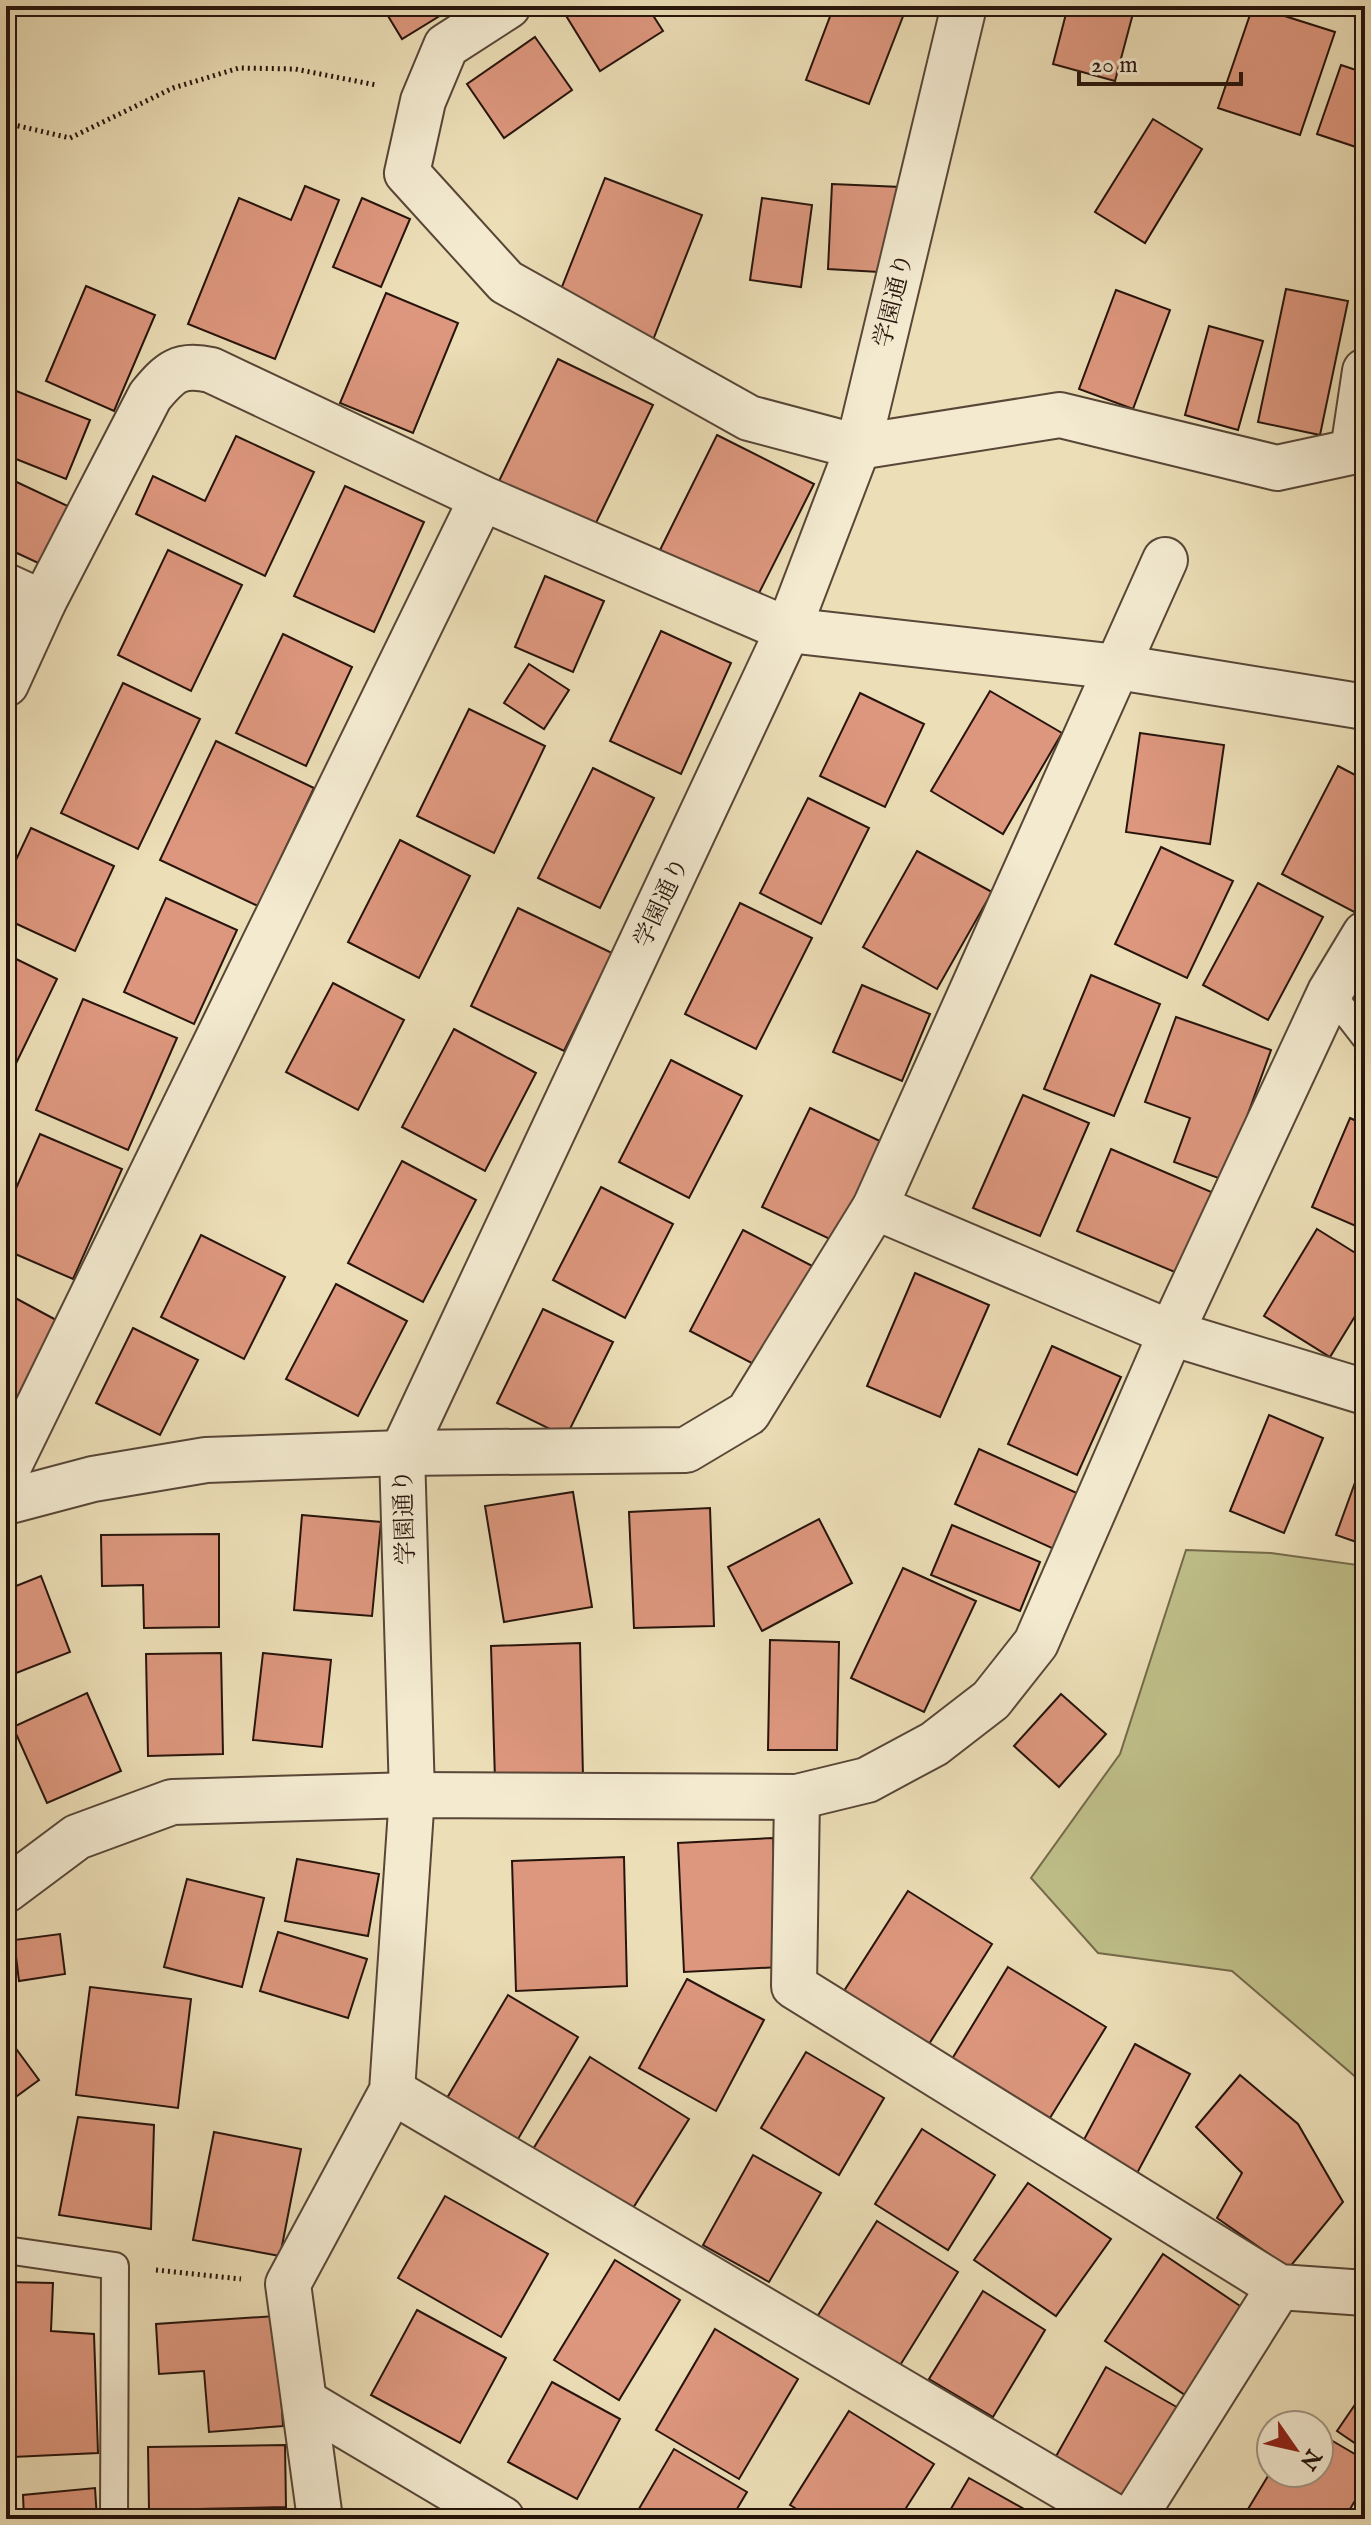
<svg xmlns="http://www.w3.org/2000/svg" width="1371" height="2525" font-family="'IM FELL English','Noto Serif JP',serif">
	<rect width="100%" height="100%" fill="#ecdeb7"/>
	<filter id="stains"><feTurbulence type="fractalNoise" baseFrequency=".0025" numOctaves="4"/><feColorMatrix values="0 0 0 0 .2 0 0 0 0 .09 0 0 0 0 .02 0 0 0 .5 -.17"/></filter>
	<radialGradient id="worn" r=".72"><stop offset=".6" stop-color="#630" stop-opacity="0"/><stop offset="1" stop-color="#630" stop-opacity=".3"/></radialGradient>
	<!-- green -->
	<path fill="#bfbf89" stroke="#736a4a" stroke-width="2" d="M1186,1550L1271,1553L1365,1566V2085L1232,1971L1098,1953L1031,1878L1120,1754Z"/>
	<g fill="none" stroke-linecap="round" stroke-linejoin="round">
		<!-- stream -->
		<path stroke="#6c7872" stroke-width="16" d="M1363,261L1365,258"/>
	</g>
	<!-- building -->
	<g fill="#dd977e" stroke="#27140c" stroke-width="2">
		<path d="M382,6H449L451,9L402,39Z"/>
		<path d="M578,6H647L663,31L600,71L565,14Z"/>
		<path d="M834,6H907L869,104L806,80Z"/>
		<path d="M1068,6H1135L1115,81L1053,64Z"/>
		<path d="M1253,6L1335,32L1300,135L1218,108Z"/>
		<path d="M535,37L572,90L504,138L467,84Z"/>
		<path d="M1341,65L1365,73V150L1317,134Z"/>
		<path d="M1153,119L1202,149L1145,243L1095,212Z"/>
		<path d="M605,178L702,215L653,340L556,302Z"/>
		<path d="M832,184L901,187L896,273L828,269Z"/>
		<path d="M305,186L339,200L275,359L188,324L239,198L291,220Z"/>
		<path d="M362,198L410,219L381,287L333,267Z"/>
		<path d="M762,198L812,205L801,287L750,280Z"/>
		<path d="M86,286L155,315L114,411L46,381Z"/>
		<path d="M1286,289L1348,301L1320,435L1258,422Z"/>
		<path d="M1116,290L1170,310L1133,409L1079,389Z"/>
		<path d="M386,293L458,323L413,433L340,403Z"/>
		<path d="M1209,326L1263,341L1238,430L1185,415Z"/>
		<path d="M558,359L653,405L594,527L499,481Z"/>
		<path d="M6,387L90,420L66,479L6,455Z"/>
		<path d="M717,435L814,484L756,599L660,550Z"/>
		<path d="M236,436L314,472L265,576L136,514L153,476L205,501Z"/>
		<path d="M6,477L76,510L49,568L6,548Z"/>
		<path d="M345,486L424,522L374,632L294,596Z"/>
		<path d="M168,550L242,585L191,691L118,655Z"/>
		<path d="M545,576L604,601L573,672L515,647Z"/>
		<path d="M661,631L731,663L681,774L610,741Z"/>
		<path d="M283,634L352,667L306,766L236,733Z"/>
		<path d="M529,664L569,690L544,729L504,703Z"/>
		<path d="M123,683L200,719L138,849L61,813Z"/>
		<path d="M990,691L1062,733L1003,834L931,791Z"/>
		<path d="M860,693L924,724L885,807L820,776Z"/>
		<path d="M469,709L545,746L494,853L417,816Z"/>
		<path d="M1140,733L1224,745L1210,844L1126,832Z"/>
		<path d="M216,741L314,788L258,906L160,860Z"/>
		<path d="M1338,766L1365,780V901L1358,914L1282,874Z"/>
		<path d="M593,768L654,798L600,908L538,878Z"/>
		<path d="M808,798L869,828L821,924L760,893Z"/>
		<path d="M31,828L114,866L75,951L6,919V881Z"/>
		<path d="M400,840L470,876L419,978L348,942Z"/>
		<path d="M1161,847L1233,881L1187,978L1115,944Z"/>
		<path d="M917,851L992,892L937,989L863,947Z"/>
		<path d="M1258,883L1323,917L1268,1020L1203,985Z"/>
		<path d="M166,898L237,930L194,1024L124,992Z"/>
		<path d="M740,903L812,938L756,1049L685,1014Z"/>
		<path d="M518,908L612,953L564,1051L471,1006Z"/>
		<path d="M6,954L57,979L6,1084Z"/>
		<path d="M1091,975L1160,1004L1114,1116L1044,1089Z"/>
		<path d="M333,983L404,1020L358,1110L286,1072Z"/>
		<path d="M862,985L930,1014L902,1081L833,1052Z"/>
		<path d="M83,999L177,1038L128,1150L36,1110Z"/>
		<path d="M1176,1017L1271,1050L1224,1180L1174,1162L1190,1118L1145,1102Z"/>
		<path d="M454,1029L536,1073L485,1171L402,1127Z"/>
		<path d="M671,1060L742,1096L689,1198L619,1162Z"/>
		<path d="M1023,1095L1089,1123L1040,1236L973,1208Z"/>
		<path d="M810,1108L882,1142L834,1241L762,1207Z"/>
		<path d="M1350,1118L1365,1125V1230L1312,1207Z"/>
		<path d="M40,1134L122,1169L73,1279L6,1250V1211Z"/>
		<path d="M1111,1149L1216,1194L1182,1275L1077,1231Z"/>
		<path d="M402,1161L476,1200L423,1302L348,1263Z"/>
		<path d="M601,1187L673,1224L625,1318L553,1280Z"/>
		<path d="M1317,1229L1365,1259V1300L1330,1357L1264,1316Z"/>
		<path d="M743,1230L818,1269L765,1370L690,1331Z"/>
		<path d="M201,1235L285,1277L244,1359L161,1317Z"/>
		<path d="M915,1273L989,1305L940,1417L867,1386Z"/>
		<path d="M336,1284L407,1321L358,1416L286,1379Z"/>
		<path d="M6,1293L58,1321L12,1407L6,1404Z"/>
		<path d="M543,1309L613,1342L566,1437L497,1403Z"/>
		<path d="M133,1328L198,1360L160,1435L96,1403Z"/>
		<path d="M1052,1346L1121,1377L1077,1475L1008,1444Z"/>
		<path d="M1269,1415L1323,1438L1284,1533L1230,1511Z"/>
		<path d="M979,1449L1079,1494L1054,1549L955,1504Z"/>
		<path d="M1365,1455V1545L1336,1535Z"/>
		<path d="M573,1492L592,1607L504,1622L485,1506Z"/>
		<path d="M710,1508L714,1626L634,1628L629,1512Z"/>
		<path d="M302,1515L381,1522L372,1616L294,1610Z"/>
		<path d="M819,1519L852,1583L762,1631L728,1567Z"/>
		<path d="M952,1525L1040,1562L1020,1611L931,1575Z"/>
		<path d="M219,1534V1627L144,1628L143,1585L102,1586L101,1535Z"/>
		<path d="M903,1568L976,1601L924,1712L851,1678Z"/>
		<path d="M41,1576L70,1652L6,1677V1590Z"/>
		<path d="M770,1640L839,1642L837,1750H768Z"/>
		<path d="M580,1643L583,1777L495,1780L491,1646Z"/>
		<path d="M221,1653L223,1754L148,1756L146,1654Z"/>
		<path d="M263,1653L331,1660L322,1747L253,1740Z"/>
		<path d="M87,1693L121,1771L47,1803L13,1727Z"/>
		<path d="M1061,1694L1106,1734L1059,1787L1014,1746Z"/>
		<path d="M773,1838L779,1967L684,1972L678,1843Z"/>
		<path d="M624,1857L627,1986L516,1991L512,1861Z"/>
		<path d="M297,1859L379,1874L368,1936L285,1921Z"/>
		<path d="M187,1879L264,1898L242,1987L164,1967Z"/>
		<path d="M908,1891L992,1944L929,2044L844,1991Z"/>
		<path d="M278,1932L367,1959L348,2018L260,1991Z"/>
		<path d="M60,1934L65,1974L19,1981L14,1940Z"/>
		<path d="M1008,1967L1106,2027L1050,2118L952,2059Z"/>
		<path d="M687,1979L764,2020L716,2111L639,2068Z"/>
		<path d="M90,1987L191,1999L178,2108L76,2095Z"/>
		<path d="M508,1995L578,2037L518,2139L447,2098Z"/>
		<path d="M6,2035L39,2080L6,2104Z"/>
		<path d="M1135,2044L1190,2074L1135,2177L1080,2147Z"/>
		<path d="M806,2052L884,2098L839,2175L761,2128Z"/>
		<path d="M590,2057L689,2119L628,2216L530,2154Z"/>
		<path d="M1240,2075L1298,2124L1343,2202L1289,2268L1217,2218L1242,2173L1196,2127Z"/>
		<path d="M78,2117L154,2125L151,2229L59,2215Z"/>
		<path d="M922,2129L995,2175L948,2250L875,2204Z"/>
		<path d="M214,2132L301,2149L280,2256L193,2240Z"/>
		<path d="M753,2155L821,2193L769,2282L703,2245Z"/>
		<path d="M1028,2183L1111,2239L1056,2316L974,2260Z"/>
		<path d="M445,2196L548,2254L501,2337L398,2278Z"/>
		<path d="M877,2221L958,2272L899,2367L817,2317Z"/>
		<path d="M1163,2254L1246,2310L1188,2397L1105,2341Z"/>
		<path d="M615,2260L680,2300L619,2400L554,2360Z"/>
		<path d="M6,2282L53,2283L51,2331L94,2334L98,2453L13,2457L11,2356H6Z"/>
		<path d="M983,2291L1045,2330L993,2417L929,2379Z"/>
		<path d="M417,2310L506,2358L460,2443L371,2395Z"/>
		<path d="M276,2316L283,2426L209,2432L204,2371L159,2374L156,2324Z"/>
		<path d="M715,2329L798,2379L739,2479L656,2430Z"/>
		<path d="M1106,2367L1182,2410L1130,2500L1055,2458Z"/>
		<path d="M552,2382L620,2419L577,2499L508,2462Z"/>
		<path d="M1365,2390V2450L1337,2431Z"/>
		<path d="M849,2411L934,2464L899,2519H813L790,2505Z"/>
		<path d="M1319,2433L1365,2460V2484L1344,2519H1242L1271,2471L1319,2473Z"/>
		<path d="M285,2445L286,2507L149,2510L148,2447Z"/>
		<path d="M674,2449L747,2492L731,2519H633Z"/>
		<path d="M969,2478L1033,2514L1030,2519H945Z"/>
		<path d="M95,2488L97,2519H24L23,2495Z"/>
	</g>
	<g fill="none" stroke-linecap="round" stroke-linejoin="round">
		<defs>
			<g id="service">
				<path d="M1330,992L1365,1037"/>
				<path d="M6,2250L115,2266L114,2519"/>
			</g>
			<g id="minor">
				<path d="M508,6L446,46L423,101L407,173L506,282L749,418L858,447L1060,415L1277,468L1365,449"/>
				<path d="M1353,451L1365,371"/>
				<path d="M6,586L43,603L150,396C170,372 179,363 211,370L482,498L788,630L1118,667L1365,707"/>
				<path d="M6,684L43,603"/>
				<path d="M875,1207L1171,1333L1365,1392"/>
				<path d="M6,1472L482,498"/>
				<path d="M6,1502L93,1479L206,1460L402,1453L686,1450L748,1413L875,1207L1165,560"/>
				<path d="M797,1797L794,1986L1279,2287L1365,2293"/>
				<path d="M6,1890L77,1837L172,1802L412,1795L797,1797L867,1780L934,1744L991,1700L1036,1643L1171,1333L1330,992L1365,934"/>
				<path d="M392,2091L1118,2519"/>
				<path d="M305,2402L502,2519"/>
				<path d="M320,2519L288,2284L392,2091L412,1795L402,1453L788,630L858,447L964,6"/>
				<path d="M1133,2519L1279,2287"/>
			</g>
		</defs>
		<!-- service casing -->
		<use href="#service" stroke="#584637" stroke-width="30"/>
		<!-- minor casing -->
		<use href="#minor" stroke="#584637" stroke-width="48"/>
		<!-- path -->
		<g stroke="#27140c" stroke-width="5" stroke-dasharray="2 4" stroke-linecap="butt">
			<path d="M6,123L70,138L173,88L239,68L295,69L376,85"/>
			<path d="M156,2270L241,2279"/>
		</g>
		<!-- service -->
		<use href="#service" stroke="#f3ead0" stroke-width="26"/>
		<!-- minor -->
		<use href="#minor" stroke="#f3ead0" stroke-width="44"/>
	</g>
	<g text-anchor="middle" stroke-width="7" stroke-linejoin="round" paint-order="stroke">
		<!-- street labels -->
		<g font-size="24" fill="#27140c" stroke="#f3ead0">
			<text transform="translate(893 300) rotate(-76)" y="8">学園通り</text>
			<text transform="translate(661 902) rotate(-65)" y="8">学園通り</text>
			<text transform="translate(404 1517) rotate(-92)" y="8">学園通り</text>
		</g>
	</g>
	<!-- margin -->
	<rect width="1371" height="2525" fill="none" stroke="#ecdeb7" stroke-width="32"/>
	<rect x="8" y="8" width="1355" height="2509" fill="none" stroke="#27140c" stroke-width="4"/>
	<rect x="16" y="16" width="1339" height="2493" fill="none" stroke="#27140c" stroke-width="2"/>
	<!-- north arrow -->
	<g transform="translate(1295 2449) rotate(124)"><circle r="38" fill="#f3ead0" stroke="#a19482" stroke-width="2"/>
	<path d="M0-6L14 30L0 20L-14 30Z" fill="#8f2418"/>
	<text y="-12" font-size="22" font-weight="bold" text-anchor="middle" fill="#27140c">N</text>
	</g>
	<!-- scale -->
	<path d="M1079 72v12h162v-12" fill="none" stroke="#27140c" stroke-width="4"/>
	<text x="1091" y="72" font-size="24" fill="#27140c" stroke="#f3ead0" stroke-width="6" paint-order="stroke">20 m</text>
	<rect width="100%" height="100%" filter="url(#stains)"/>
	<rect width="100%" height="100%" fill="url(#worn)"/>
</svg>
